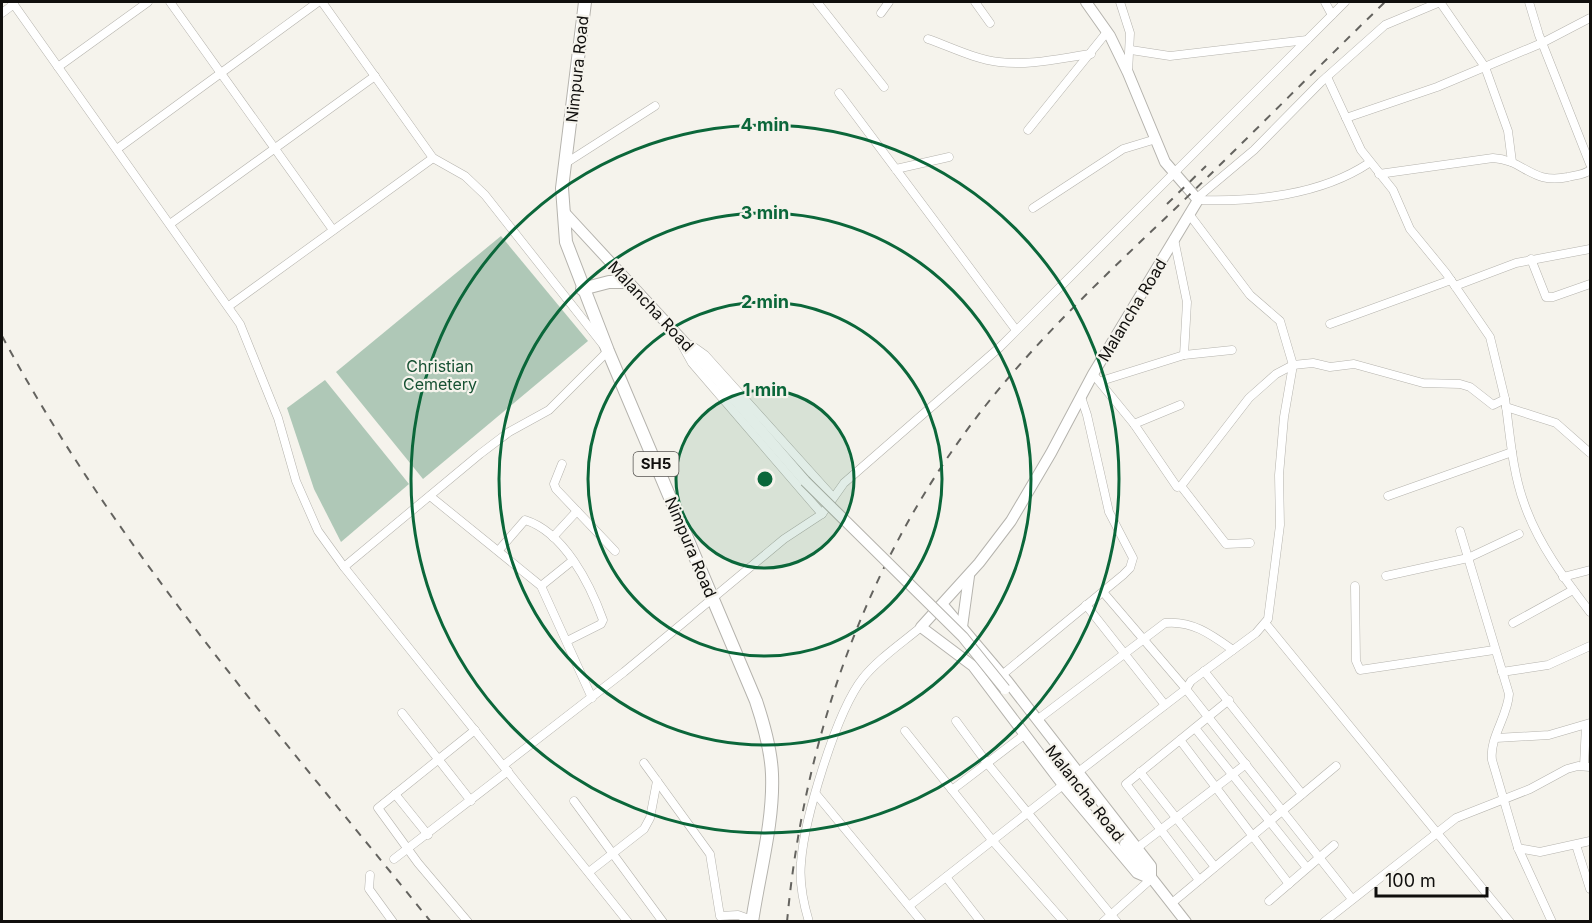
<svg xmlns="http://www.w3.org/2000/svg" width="1592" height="923" font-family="Inter,sans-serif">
	<rect width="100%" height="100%" fill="#f5f3ec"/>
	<!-- green -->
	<g fill="#afc8b7">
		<path d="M501,236L588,341L423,479L336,372Z"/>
		<path d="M325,380L409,484L341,542L314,489L287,408Z"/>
	</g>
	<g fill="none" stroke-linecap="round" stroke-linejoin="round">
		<defs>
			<g id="street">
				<path d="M12,2L240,324L278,418L296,481L318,531L344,567L628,922"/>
				<path d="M170,2L333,230"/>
				<path d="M322,2L433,158L465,176L485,195L608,351L549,410L509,432L480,454L344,567"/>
				<path d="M817,2L884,87"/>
				<path d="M975,2L990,23"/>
				<path d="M1120,2L1130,33L1128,73"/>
				<path d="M1325,2L1332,15"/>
				<path d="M1440,2L1485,67L1508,131L1512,162"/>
				<path d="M1529,2L1539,35L1590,164"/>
				<path d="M2,13L14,4"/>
				<path d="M881,13L889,2"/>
				<path d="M928,39C951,47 974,59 999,62C1029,66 1061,58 1091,54"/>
				<path d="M1131,50L1170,56L1307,40"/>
				<path d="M58,67L148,2"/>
				<path d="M839,93L1016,330"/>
				<path d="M1346,118L1437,87L1542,43L1590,18"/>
				<path d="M1028,130L1107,32"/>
				<path d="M117,149L318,2"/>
				<path d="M566,163L655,106"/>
				<path d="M896,169L949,157"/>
				<path d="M1379,174L1493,158C1525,160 1531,185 1568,177C1576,175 1584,175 1590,170"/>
				<path d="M1198,197L1254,150L1321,82L1385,25L1440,2"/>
				<path d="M1198,200C1254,202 1321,195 1369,163"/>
				<path d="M1033,208L1123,149L1156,139"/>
				<path d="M1189,214L1250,295L1280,321L1293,365L1284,417L1279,475L1280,525L1268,619L1256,633L1191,681L1186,689L1352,899"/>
				<path d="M170,224L375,76"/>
				<path d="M1174,239L1187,302L1184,355"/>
				<path d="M1531,259L1546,297H1553L1590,284"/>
				<path d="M1455,286L1516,263L1590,249"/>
				<path d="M229,306L433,158"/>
				<path d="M1330,324L1451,280"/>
				<path d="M681,343L692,363L822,514"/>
				<path d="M691,345L705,355L832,496"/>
				<path d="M1093,374L1134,424L1177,487L1181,486L1249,398L1276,374L1293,365L1313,363L1330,367L1354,364L1423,383L1460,384L1470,387L1493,405L1505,399L1490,337L1446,273L1410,229L1393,190L1361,150L1327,77"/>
				<path d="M1101,381L1184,355L1232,350"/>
				<path d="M1505,399C1510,433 1512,470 1524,503C1538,544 1564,578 1590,612"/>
				<path d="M1506,407L1556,423L1590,453"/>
				<path d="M1134,424L1180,405"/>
				<path d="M562,464L554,484L556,489L615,551"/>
				<path d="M1181,486L1226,544L1250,543"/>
				<path d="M430,496L541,586L592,698"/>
				<path d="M1388,496L1512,452"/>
				<path d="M1460,531L1509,694C1508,716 1489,738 1492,760L1518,848L1552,922"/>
				<path d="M553,537L577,511"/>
				<path d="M499,550L525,520C564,532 590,584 603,620L601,624L567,641"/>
				<path d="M1386,576L1468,558L1519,534"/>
				<path d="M1563,577L1590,570"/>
				<path d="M541,586L572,561"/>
				<path d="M1355,586L1356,661L1360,670L1494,650"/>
				<path d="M1086,605L1165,705"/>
				<path d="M1513,623L1573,590"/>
				<path d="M1266,624L1510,922"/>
				<path d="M1204,671L1302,794"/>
				<path d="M1502,672L1548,665L1590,646"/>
				<path d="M1002,675L1123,575L1130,568L1133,558L1109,512L1087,415L1081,397"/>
				<path d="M402,713L471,801"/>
				<path d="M1037,720L1165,623C1192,620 1212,635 1233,650"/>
				<path d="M956,721L987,763L1117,922"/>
				<path d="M1195,728L1307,868"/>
				<path d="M905,731L992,840L1064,922"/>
				<path d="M1496,738L1549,735L1590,723"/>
				<path d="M1180,740L1289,884"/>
				<path d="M644,763L710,854L720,916L738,915L752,920"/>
				<path d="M504,765L624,672L784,539L822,514L844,483L1000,347L1345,2"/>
				<path d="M1584,766L1586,725"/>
				<path d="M1140,772L1215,867"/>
				<path d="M1077,773L1186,689L1103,592"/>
				<path d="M952,790L1024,735"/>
				<path d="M395,794L428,835"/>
				<path d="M816,794L922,922"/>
				<path d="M574,801L663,922"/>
				<path d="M1576,845L1590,889"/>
				<path d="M1137,848L1246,764"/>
				<path d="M1518,848L1540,852L1590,841"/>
				<path d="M394,859L508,771"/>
				<path d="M589,872L644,829L650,818L657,781"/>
				<path d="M370,875L369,889L393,922"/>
				<path d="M946,877L981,922"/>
				<path d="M1199,880L1126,784L1229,700"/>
				<path d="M1269,901L1334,845"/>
				<path d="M1172,903L1336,766"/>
				<path d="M909,906L1063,785"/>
				<path d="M468,922L418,863L378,808L475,730"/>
				<path d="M809,922C803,902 799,883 801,863C804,820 836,712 863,678C878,659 902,643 921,627"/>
				<path d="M1103,922L1151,879"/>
				<path d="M1324,922L1456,818L1530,789L1567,769L1578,766L1590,767"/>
			</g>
			<g id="secondary">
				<path d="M563,211L697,356L805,481"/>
				<path d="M942,604L1008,682L1151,866V879L1137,873L1063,785L973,666L921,627L979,563L1011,521L1051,453L1093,374L1198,200L1165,162L1128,73L1110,36L1086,2"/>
				<path d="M962,627L969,576"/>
				<path d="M1125,844L1186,922"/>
			</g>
			<g id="primary">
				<path d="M585,2L562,188L566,242L608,351L756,701C764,725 771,749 772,774C774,822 759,874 752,922"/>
				<path d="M582,289L609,282H628"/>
			</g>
		</defs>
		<!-- street casing -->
		<use href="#street" stroke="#b5b3ad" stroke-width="9"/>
		<!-- secondary casing -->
		<use href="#secondary" stroke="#b5b3ad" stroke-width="12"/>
		<!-- primary casing -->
		<use href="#primary" stroke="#b5b3ad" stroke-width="14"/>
		<!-- street -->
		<use href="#street" stroke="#fff" stroke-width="8"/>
		<!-- secondary -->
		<use href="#secondary" stroke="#fff" stroke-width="10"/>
		<!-- primary -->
		<use href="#primary" stroke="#fff" stroke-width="12"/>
		<!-- rail -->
		<g stroke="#64635f" stroke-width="2" stroke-dasharray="8 8" stroke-linecap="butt">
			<path d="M1167,204L1206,166"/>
			<path d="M2,336C117,550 279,733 431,922"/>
			<path d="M787,922C804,735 869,553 986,405C1044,332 1112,269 1179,205C1248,138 1316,69 1385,2"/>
		</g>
		<defs>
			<path id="secondary-bridge" d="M805,481L963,637L1005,689"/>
		</defs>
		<!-- secondary-bridge casing -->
		<use href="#secondary-bridge" stroke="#b5b3ad" stroke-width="12" stroke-linecap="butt"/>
		<!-- secondary-bridge -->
		<use href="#secondary-bridge" stroke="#fff" stroke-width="10"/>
	</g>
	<!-- distance rings -->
	<circle cx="765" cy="479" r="89" fill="#0b673a" fill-opacity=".12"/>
	<g fill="none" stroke="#0b673a" stroke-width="3">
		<circle cx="765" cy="479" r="89"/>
		<circle cx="765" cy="479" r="177"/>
		<circle cx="765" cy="479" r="266"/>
		<circle cx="765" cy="479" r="354"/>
	</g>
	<g text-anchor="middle" stroke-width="4.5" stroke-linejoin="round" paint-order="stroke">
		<!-- shield labels -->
		<rect fill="#f5f3ec" stroke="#555350" stroke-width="1.5" x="633.5" y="452" width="45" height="24" rx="4.5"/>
		<g font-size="15" font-weight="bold" fill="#100f0d">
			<text x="656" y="469">SH5</text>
		</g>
		<!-- street labels -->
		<g font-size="16" fill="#100f0d" stroke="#f5f3ec">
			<text transform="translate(577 69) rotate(-84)" y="6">Nimpura Road</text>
			<text transform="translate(651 306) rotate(47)" y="6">Malancha Road</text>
			<text transform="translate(1132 310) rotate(-59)" y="6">Malancha Road</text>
			<text transform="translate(691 547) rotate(67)" y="6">Nimpura Road</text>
			<text transform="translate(1085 793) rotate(52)" y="6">Malancha Road</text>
		</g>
		<!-- park labels -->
		<g font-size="16" fill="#175133" stroke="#f5f3ec">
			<text x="440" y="372">Christian<tspan x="440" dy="18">Cemetery</tspan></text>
		</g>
	</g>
	<circle cx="765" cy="479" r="9" fill="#0b673a" stroke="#f5f3ec" stroke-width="3"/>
	<g font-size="18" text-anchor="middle" font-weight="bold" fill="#0b673a" stroke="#f5f3ec" stroke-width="4.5" stroke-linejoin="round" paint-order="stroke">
		<text x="765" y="131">4 min</text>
		<text x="765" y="219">3 min</text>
		<text x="765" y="308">2 min</text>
		<text x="765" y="396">1 min</text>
	</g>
	<!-- border -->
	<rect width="1592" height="923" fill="none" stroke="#100f0d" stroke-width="6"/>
	<!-- scale -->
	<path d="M1376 887v9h111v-9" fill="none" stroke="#100f0d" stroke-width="3"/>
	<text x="1385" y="887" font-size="18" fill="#100f0d" stroke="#f5f3ec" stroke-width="4.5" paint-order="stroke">100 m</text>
</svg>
